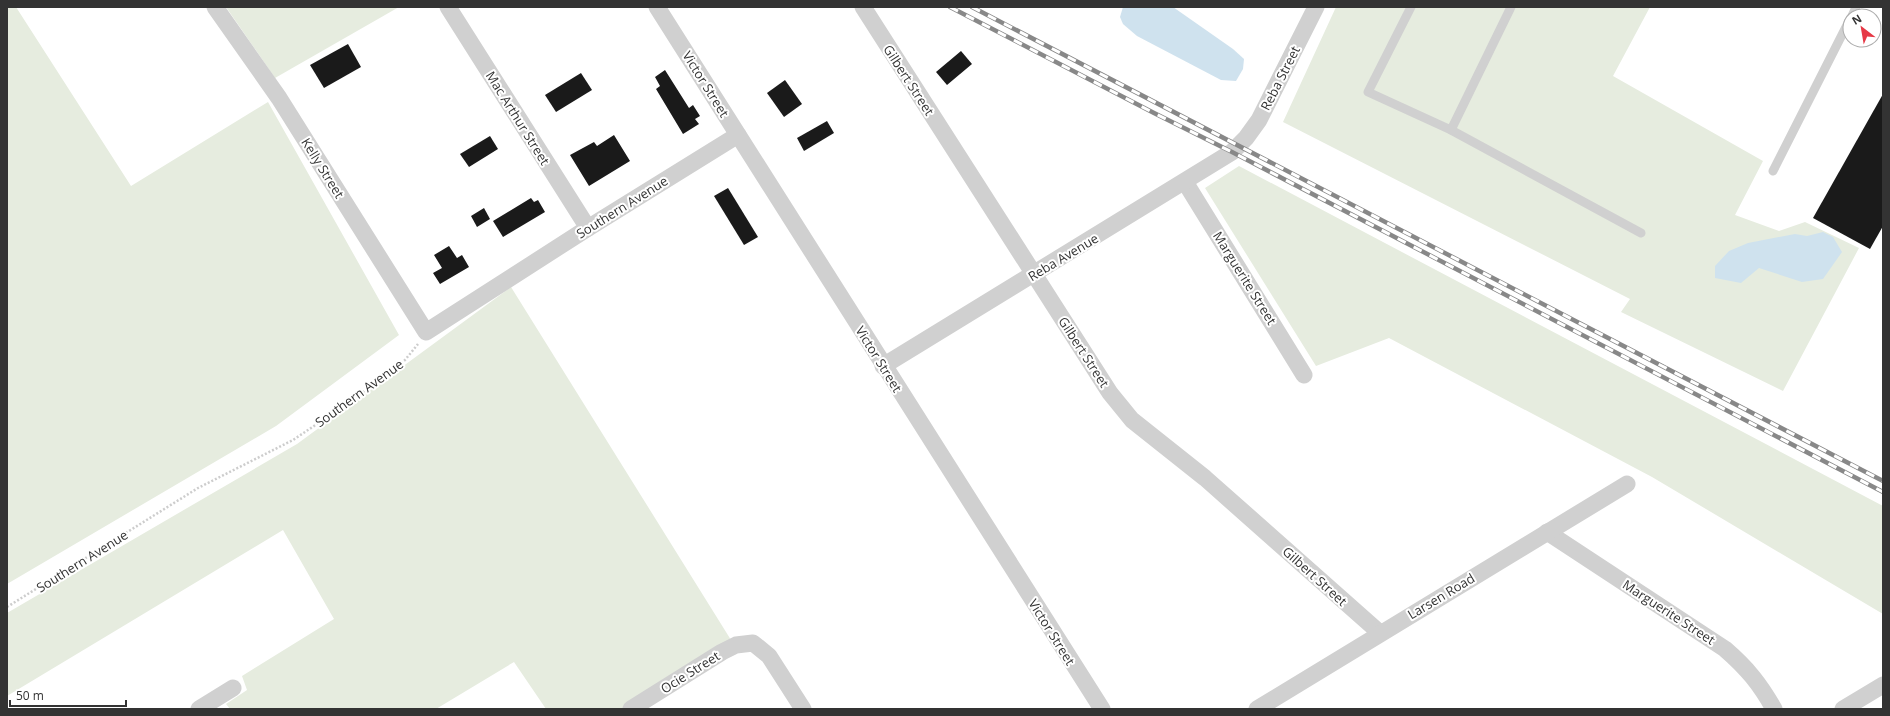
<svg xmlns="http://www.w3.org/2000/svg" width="1890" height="716" font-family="'Open Sans',sans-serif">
	<rect width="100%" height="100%" fill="#fff"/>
	<!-- green -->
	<g fill="#e6ecdf">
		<path d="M7,7H16L131,186L268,102L399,335L276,426L7,584Z"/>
		<path d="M226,7H399L275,78Z"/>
		<path d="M1336,7H1650L1613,76L1763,161L1735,215L1779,231L1805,222L1859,248L1783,391L1621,312L1630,299L1283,122Z"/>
		<path d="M1239,166L1883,506V614L1652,477L1389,338L1316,366L1205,188Z"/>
		<path d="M511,287L731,640L621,709H546L514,662L436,709H230L226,704L247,690L242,676L334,619L283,530L7,696V613L297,444Z"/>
	</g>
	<!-- water -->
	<g fill="#cfe2ee">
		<path d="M1123,7H1173L1233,49L1244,59L1243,69L1236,81L1221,80L1137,36L1123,24L1120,17Z"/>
		<path d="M1823,232L1833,237L1842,252L1823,279L1802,282L1759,268L1741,283L1715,278V266L1729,251L1748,243L1795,234L1807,236Z"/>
	</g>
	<!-- building -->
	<g fill="#1a1a1a">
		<path d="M348,44L361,67L324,88L310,65Z"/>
		<path d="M961,51L972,64L947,85L936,72Z"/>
		<path d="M665,70L689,108L693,105L700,116L695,119L699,124L683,134L656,89L660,86L655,77Z"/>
		<path d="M581,73L592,90L556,112L545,95Z"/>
		<path d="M785,80L802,104L784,117L767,93Z"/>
		<path d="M1883,94V226L1870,249L1813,218Z"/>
		<path d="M827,121L834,133L804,151L797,138Z"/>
		<path d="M614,135L630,161L589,186L570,155L594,142L597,146Z"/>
		<path d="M490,136L498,149L469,167L460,154Z"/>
		<path d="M728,188L758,237L744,245L714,196Z"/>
		<path d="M531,198L534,202L538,200L545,212L503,237L493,221Z"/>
		<path d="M484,208L490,219L477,227L471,216Z"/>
		<path d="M449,246L457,258L462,255L469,267L440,284L433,273L442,268L434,255Z"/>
	</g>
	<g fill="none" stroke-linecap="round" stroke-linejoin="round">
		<!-- path -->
		<path stroke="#cdcdcd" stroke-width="2.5" stroke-dasharray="2 2" stroke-linecap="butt" d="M7,607L198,488L293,440L353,400L405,360L418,344"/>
		<!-- service -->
		<g stroke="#d0d0d0" stroke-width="9">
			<path d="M1411,7L1368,92L1451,130L1641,233"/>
			<path d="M1852,16L1856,7"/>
			<path d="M1451,130L1511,7"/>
			<path d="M1773,171L1850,19"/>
		</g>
		<!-- minor -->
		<g stroke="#d0d0d0" stroke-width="17">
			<path d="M215,7L279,98L426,332L588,228L738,135"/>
			<path d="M448,7L588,228"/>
			<path d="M657,7L1102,709"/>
			<path d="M863,7L1110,393L1132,420L1205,478L1380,633"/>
			<path d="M1185,182L1304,375"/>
			<path d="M883,366L1232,152L1246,138L1259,120L1316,7"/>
			<path d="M1547,532L1725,649C1747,668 1760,684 1774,709"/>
			<path d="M199,709L233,688"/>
			<path d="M631,709L722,652L736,645L753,643L769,656L803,709"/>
			<path d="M1257,709L1627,484"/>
			<path d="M1843,709L1883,685"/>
		</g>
		<defs>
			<g id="rail">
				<path d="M950,7L1154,113L1232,152L1883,492"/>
				<path d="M972,7L1883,481"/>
			</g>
		</defs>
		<!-- rail casing -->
		<use href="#rail" stroke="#888" stroke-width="4.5"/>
		<!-- rail -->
		<use href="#rail" stroke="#fff" stroke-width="3" stroke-dasharray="9" stroke-linecap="butt"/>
	</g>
	<g text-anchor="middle" stroke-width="4" stroke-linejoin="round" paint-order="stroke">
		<!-- street labels -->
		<g font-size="13" fill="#333" stroke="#fff">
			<text transform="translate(1280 78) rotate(-63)" y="5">Reba Street</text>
			<text transform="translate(909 80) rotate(57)" y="5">Gilbert Street</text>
			<text transform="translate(706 84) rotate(58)" y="5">Victor Street</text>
			<text transform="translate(518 118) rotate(58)" y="5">Mac Arthur Street</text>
			<text transform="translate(323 168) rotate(58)" y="5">Kelly Street</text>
			<text transform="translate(622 207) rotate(-32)" y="5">Southern Avenue</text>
			<text transform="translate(1063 257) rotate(-31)" y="5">Reba Avenue</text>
			<text transform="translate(1245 278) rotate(58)" y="5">Marguerite Street</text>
			<text transform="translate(1084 352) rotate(57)" y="5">Gilbert Street</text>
			<text transform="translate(879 359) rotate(58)" y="5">Victor Street</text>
			<text transform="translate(359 393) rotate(-36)" y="5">Southern Avenue</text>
			<text transform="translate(82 561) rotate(-32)" y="5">Southern Avenue</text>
			<text transform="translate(1315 576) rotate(42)" y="5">Gilbert Street</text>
			<text transform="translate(1441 596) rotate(-31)" y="5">Larsen Road</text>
			<text transform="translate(1669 612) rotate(33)" y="5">Marguerite Street</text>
			<text transform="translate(1052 632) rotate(58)" y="5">Victor Street</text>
			<text transform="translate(690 672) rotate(-32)" y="5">Ocie Street</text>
		</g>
	</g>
	<!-- border -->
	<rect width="1890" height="716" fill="none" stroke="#333333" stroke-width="16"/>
	<!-- north arrow -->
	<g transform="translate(1862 28) rotate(329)"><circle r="19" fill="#ffffff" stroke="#adadad"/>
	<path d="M0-3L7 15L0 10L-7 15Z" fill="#e63946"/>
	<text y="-6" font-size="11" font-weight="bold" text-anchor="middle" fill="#333333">N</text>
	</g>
	<!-- scale -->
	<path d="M10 700v6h116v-6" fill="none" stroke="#333333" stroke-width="2"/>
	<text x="16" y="700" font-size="12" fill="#333333" stroke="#ffffff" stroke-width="3" paint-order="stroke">50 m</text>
</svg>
